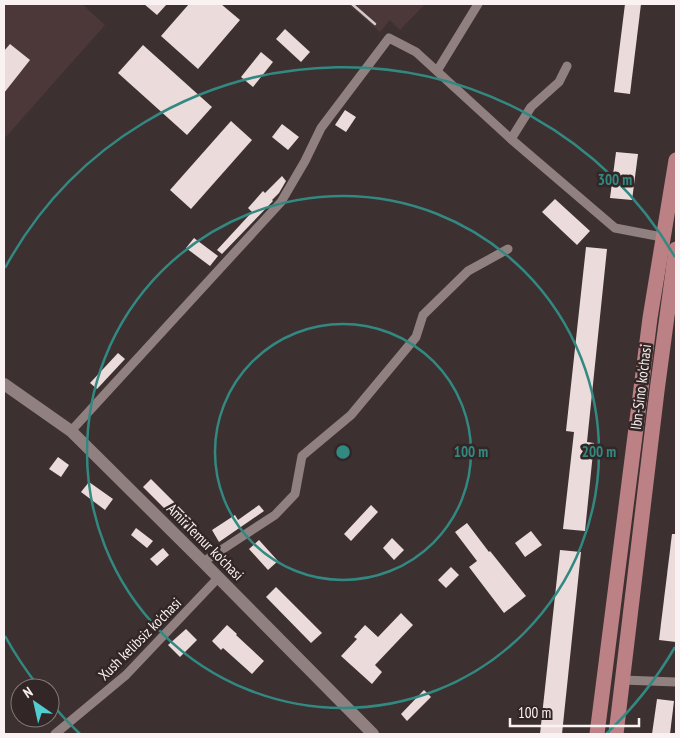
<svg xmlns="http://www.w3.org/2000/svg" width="680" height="738" font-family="'PT Sans Narrow',sans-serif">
	<rect width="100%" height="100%" fill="#3d3030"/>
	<!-- built -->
	<g fill="#4c3839">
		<path d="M4,4H82L105,25L4,139Z"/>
		<path d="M348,4H425L400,30L390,20L380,32Z"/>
	</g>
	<!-- building -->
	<g fill="#ecdbdb">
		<path d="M144,4H167L157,15Z"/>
		<path d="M189,4H221L240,20L198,69L161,36Z"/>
		<path d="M625,4H641L630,94L614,92Z"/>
		<path d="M285,29L310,52L301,62L276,39Z"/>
		<path d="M10,44L30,60L4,93V51Z"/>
		<path d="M143,45L212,107L187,135L118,73Z"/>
		<path d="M261,52L273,62L253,87L241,77Z"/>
		<path d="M345,110L356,117L346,132L335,125Z"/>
		<path d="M231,121L252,140L191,209L170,190Z"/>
		<path d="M282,124L299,137L288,150L272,137Z"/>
		<path d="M616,152L638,154L632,200L610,198Z"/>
		<path d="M282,176L286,181L279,193L272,200L273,201L222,254L217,250L252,212L248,208L263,191L265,193Z"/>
		<path d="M555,199L590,231L577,245L542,212Z"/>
		<path d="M194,238L218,256L210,266L186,248Z"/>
		<path d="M586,247L607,249L587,442L594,443L585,531L563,529L574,432L566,431Z"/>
		<path d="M118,353L125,359L97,389L90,383Z"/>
		<path d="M58,457L69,465L61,477L49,469Z"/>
		<path d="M151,479L197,525L189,533L143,487Z"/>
		<path d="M89,482L113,499L105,510L81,492Z"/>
		<path d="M259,505L264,511L219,542L212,530L235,515L238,520Z"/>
		<path d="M371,505L378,512L351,541L344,534Z"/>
		<path d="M467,523L489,552L490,551L526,596L504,613L469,567L477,561L455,532Z"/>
		<path d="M136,528L153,541L147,548L131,535Z"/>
		<path d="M531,531L542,545L525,557L515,543Z"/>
		<path d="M672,534H676V642L659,640Z"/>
		<path d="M392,538L404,550L394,560L383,548Z"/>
		<path d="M259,540L278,561L268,570L249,549Z"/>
		<path d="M163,548L169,555L157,566L150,559Z"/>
		<path d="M560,550L581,552L562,734H540Z"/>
		<path d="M451,567L459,575L446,588L438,580Z"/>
		<path d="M276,587L322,633L311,643L266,597Z"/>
		<path d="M401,613L413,625L375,665L382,672L372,684L341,656L357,639L354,637L365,625L378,637Z"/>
		<path d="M227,625L237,634L236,635L264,661L252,674L223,648L221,650L212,641Z"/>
		<path d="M186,629L197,640L180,657L168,645Z"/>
		<path d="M424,690L431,697L407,721L401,714Z"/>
		<path d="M657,699L674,701L670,734H652Z"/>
	</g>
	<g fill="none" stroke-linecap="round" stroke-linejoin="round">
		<!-- street -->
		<g stroke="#908080" stroke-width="9">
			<path d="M437,71L478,4"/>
			<path d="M511,139L531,107L559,82L567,66"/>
			<path d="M71,431L281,202L305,161L321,128L389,38L416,52L511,139L615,228L662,237"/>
			<path d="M203,562L275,515L295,494L302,456L351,415L416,337L423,315L468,271L508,249"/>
			<path d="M622,680L676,682"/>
			<path d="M55,734L126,675L218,578"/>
		</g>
		<!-- secondary -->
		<path stroke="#908080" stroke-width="12" d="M4,384L71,431L203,562L373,734"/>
		<!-- primary -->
		<g stroke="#bb8184" stroke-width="15">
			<path d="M597,734L650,318L676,160"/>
			<path d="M616,734L657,391L676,249"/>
		</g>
		<!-- rail -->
		<path stroke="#d2c9c9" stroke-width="2.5" d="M352,4L375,24"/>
	</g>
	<!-- distance rings -->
	<g fill="none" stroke="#328982" stroke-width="2.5">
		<circle cx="343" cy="452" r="128"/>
		<circle cx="343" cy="452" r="256"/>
		<path d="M675 647A385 385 0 0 1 606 734M80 734A385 385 0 0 1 50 702M38 686A385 385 0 0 1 5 636M5 268A385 385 0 0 1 675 257"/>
	</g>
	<g text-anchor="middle" stroke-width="5" stroke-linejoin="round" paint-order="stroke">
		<!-- street labels -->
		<g font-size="15" fill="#faf2f2" stroke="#332626">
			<text transform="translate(641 387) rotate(-83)" y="5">Ibn-Sino ko'chasi</text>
			<text transform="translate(205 542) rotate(45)" y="5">Amir Temur ko'chasi</text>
			<text transform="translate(140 639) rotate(-45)" y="5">Xush kelibsiz ko'chasi</text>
		</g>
	</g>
	<circle cx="343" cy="452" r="8" fill="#328982" stroke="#332626" stroke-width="2.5"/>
	<g font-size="15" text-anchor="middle" font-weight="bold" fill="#328982" stroke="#332626" stroke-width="5" stroke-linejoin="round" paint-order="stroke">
		<text x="615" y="185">300 m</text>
		<text x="471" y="457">100 m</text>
		<text x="599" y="457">200 m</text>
	</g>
	<!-- border -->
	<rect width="680" height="738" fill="none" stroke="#faf2f2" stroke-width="10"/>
	<!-- north arrow -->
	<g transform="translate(35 703) rotate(326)"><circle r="24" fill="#332626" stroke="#837878"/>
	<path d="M0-4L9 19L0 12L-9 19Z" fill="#52cdcf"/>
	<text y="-8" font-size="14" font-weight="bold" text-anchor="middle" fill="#faf2f2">N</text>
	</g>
	<!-- scale -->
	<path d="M510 718v8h129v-8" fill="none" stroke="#faf2f2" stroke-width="2.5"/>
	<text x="518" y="718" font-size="15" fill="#faf2f2" stroke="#332626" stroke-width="4" paint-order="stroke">100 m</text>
</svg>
